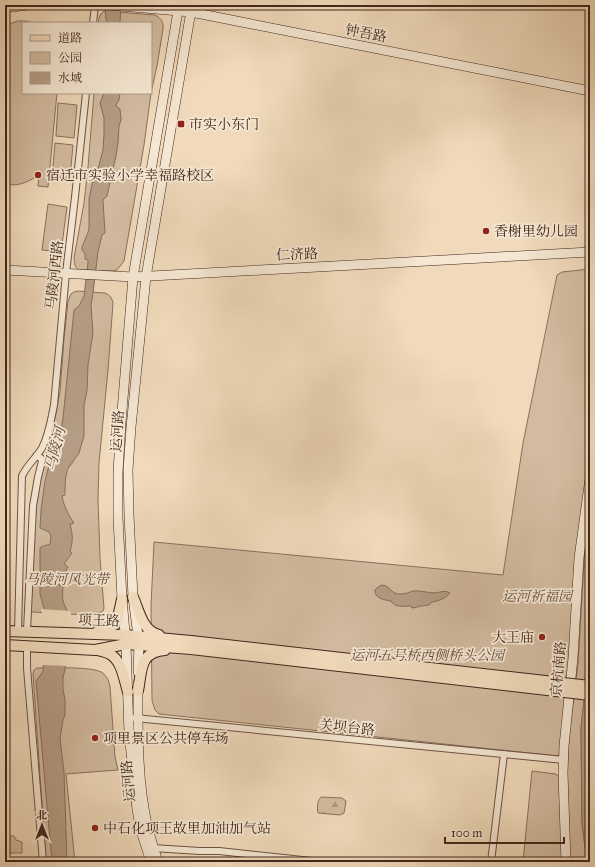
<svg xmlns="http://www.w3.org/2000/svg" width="595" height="867" font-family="'IM FELL Great Primer','Noto Serif SC',serif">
	<defs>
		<pattern id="forest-firs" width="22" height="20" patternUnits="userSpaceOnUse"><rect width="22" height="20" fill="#d2bba0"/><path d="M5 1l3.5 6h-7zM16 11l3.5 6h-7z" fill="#ac9882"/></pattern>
	</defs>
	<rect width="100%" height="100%" fill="#f0dabb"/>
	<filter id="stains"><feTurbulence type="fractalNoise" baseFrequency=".005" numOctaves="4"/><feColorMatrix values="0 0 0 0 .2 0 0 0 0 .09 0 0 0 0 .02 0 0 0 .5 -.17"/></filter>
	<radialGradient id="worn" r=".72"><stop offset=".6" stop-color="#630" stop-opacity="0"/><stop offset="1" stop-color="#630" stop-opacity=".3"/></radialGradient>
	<!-- green -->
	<g fill="#d2bba0" stroke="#8a705e">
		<path d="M104,11L155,15C161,18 164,23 163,29L157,66L151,93V23H98L100,15Z"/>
		<path d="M17,21H25L34,23H23V93H57L48,187L38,186L39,175C28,182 18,187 5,184V26Z"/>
		<path d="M94,93H151L144,145L124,261L117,270L112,271L79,270C74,267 75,264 74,258L84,203L88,167Z"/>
		<path d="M58,103L77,105L74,138L56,136Z"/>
		<path d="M55,143L73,145L70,178L52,177Z"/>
		<path d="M48,204L67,207L61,252L42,250Z"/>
		<path d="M590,269V455C581,502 579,549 575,597C571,649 567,700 561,752L558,756L159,714L155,710L152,700L151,605L154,542L503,575L523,443L557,275L562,272Z"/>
		<path d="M77,291L105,293C110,295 112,298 113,303L108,370L99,463L98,499L100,558L104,608L103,611C93,618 45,612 30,612L36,508L40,480L56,413L60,392L64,339L68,301L71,294L74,292Z"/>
		<path d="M590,511V643L581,728L582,824L587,862H570L567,772L569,736L578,664L585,547Z"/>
		<path d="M37,668C51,668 93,666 103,673C107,677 109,681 110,687L115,757L118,770L66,774L75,862H46L33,674L34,670Z"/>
		<path d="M532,771L556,774L560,778L563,862H523Z"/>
		<path d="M5,836H14L16,840L22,842V853H5Z"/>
	</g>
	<!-- forest -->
	<path fill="url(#forest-firs)" stroke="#8a705e" d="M321,797L342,798L346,801L344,813L340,815L318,813C317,808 317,801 321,797Z"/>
	<!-- water -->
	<g fill="#b59d85" stroke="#876d5b">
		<path d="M105,5H121L120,23H109L106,20Z"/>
		<path d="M104,93H120L119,100L116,105L117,107L120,109L121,120L119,126L118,143L116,156L107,196L103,200L105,233L102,235L98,252L93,293L91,305L93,333L88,365L87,391L84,405V436L79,453L70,466H69C65,475 65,485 65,495L62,496C64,506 68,515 74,523L70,525C73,534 73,542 70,551L72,553L64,564L68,567L59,585L63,586C62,598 62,603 69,613L65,670L63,677V689L65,700V715L63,720L60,738L64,772L67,862H52L36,681C38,678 41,675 43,671L45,612L40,594V548C43,545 46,546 50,544L51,536L49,532L40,528L41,510L45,481L48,469L61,432L63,418L74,310L79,306L84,296L88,262V260L85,259V254L82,250V247L89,230V199L93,180L98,169L103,150L104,134V118L100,103Z"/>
		<path d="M382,585C391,586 391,595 401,594C406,594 409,592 413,591C420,590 428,593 435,593C441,592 446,590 450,593C446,598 439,601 432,602C429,606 427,605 422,606C418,606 416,608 412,608L411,606C403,606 395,608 391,601C384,600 374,598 375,590L378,587Z"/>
		<path d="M590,643V862H587L582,824L581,728Z"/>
	</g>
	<!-- pier -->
	<path fill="#f0dabb" d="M41,609L70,611L71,613L67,666L42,665L41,651L42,612Z"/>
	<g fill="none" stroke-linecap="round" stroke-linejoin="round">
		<defs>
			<g id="street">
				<path d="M93,23L95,5"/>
				<path d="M18,631L22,476C27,465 36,458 42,448C49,435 51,420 54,405L66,273L75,197L86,93"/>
				<path d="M27,631L33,506L38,477L42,461L41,458L36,456"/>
				<path d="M27,646V668L43,862"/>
				<path d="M135,718L564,760"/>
				<path d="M152,848L200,851H219L321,862"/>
				<path d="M491,862L504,754"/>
			</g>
			<g id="secondary">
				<path d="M109,5L191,12L590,91"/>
				<path d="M5,8L27,5"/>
				<path d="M5,270L133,277L590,252"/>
				<path d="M138,672L139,644L133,597L129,515L128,470L131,427L146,277L192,5"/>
				<path d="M138,685C138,731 137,778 147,824C150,837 154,849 158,862"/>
				<path d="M151,862L142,834L137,810L129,733L126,644L122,599L118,518V472L121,423L133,277L179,5"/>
				<path d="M566,862L563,773L564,746L573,658L579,558L590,478"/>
			</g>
			<g id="primary">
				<path d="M133,597C139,611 143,632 159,635"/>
				<path d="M5,631L125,635L191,641"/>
				<path d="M97,632L112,626L117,622L122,599"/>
				<path d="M5,645L95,650L126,644L191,649"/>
				<path d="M97,650C101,651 106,652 110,654C122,661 124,679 128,692"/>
				<path d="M138,691C142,670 139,652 165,650"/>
			</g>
		</defs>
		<!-- street casing -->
		<use href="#street" stroke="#6e5343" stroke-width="8"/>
		<!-- secondary casing -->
		<use href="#secondary" stroke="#42261b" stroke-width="10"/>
		<!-- primary casing -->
		<use href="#primary" stroke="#42261b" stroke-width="12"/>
		<!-- street -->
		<use href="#street" stroke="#f5e7d3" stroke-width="6"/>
		<!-- secondary -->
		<use href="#secondary" stroke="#f5e7d3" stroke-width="9"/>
		<!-- primary -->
		<use href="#primary" stroke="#f0dabb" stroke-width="10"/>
		<defs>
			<g id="primary-bridge">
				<path d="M191,641L590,686"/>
				<path d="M191,649L590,695"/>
			</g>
		</defs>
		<!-- primary-bridge casing -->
		<use href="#primary-bridge" stroke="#42261b" stroke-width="12" stroke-linecap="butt"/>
		<!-- primary-bridge -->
		<use href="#primary-bridge" stroke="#f0dabb" stroke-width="10"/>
	</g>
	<!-- markers -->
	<g fill="#8f2418" stroke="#f5e7d3" stroke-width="1.5">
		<rect x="177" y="120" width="8" height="8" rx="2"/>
		<circle cx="38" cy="175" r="4"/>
		<circle cx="486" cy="231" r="4"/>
		<circle cx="542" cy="637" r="4"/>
		<circle cx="95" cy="738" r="4"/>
		<circle cx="95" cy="828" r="4"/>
	</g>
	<g text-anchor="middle" stroke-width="3.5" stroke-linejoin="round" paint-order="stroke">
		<!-- street labels -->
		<g font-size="14" fill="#42261b" stroke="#f5e7d3">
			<text transform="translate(366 33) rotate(11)" y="5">钟吾路</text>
			<text transform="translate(297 254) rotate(-3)" y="5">仁济路</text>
			<text transform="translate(54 275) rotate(-84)" y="5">马陵河西路</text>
			<text transform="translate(117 431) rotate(-86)" y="5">运河路</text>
			<text transform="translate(99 620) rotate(2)" y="5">项王路</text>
			<text transform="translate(558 669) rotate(-85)" y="5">京杭南路</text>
			<text transform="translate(347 727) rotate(6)" y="5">关坝台路</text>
			<text transform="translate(128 781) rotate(-95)" y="5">运河路</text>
		</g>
		<!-- poi labels -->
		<g font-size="14" fill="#42261b" stroke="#f5e7d3" text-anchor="start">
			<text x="189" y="129">市实小东门</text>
			<text x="46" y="180">宿迁市实验小学幸福路校区</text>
			<text x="494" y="236">香榭里幼儿园</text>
			<text x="534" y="642" text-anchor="end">大王庙</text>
			<text x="103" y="743">项里景区公共停车场</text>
			<text x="103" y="833">中石化项王故里加油加气站</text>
		</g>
		<!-- park labels -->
		<g font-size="14" font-style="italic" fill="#664b3c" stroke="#f5e7d3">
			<text x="67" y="584">马陵河风光带</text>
			<text x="537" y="601">运河祈福园</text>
			<text x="427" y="660">运河五号桥西侧桥头公园</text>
		</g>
		<!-- water labels -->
		<g font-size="15" font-style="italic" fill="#644a3b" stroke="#f5e7d3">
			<text transform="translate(55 449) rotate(-76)" y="5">马陵河</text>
		</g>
	</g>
	<!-- margin -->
	<rect width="595" height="867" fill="none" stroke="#f0dabb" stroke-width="20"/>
	<rect x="6" y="6" width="583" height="855" fill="none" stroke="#42261b" stroke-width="2"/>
	<rect x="10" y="10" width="575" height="847" fill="none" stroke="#42261b"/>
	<!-- legend -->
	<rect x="22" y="22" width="130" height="72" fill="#f5e7d3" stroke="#ad9a89"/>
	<rect x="30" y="35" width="20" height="6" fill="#f0dabb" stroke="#ad9a89"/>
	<text x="58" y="42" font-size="12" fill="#42261b">道路</text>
	<rect x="30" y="52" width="20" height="12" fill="#d2bba0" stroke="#ad9a89"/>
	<text x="58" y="62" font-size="12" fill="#42261b">公园</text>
	<rect x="30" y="72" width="20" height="12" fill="#b59d85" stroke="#ad9a89"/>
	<text x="58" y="82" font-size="12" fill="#42261b">水域</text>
	<!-- north arrow -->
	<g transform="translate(42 825)" stroke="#f5e7d3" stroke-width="3" paint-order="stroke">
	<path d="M0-3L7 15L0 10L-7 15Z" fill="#42261b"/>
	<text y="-6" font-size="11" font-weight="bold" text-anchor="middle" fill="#42261b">北</text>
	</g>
	<!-- scale -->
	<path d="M445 837v6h119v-6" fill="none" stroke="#42261b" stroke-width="2"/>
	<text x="451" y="837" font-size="12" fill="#42261b" stroke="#f5e7d3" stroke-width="3" paint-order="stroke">100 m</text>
	<rect width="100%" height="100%" filter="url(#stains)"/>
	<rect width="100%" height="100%" fill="url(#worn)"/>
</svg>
